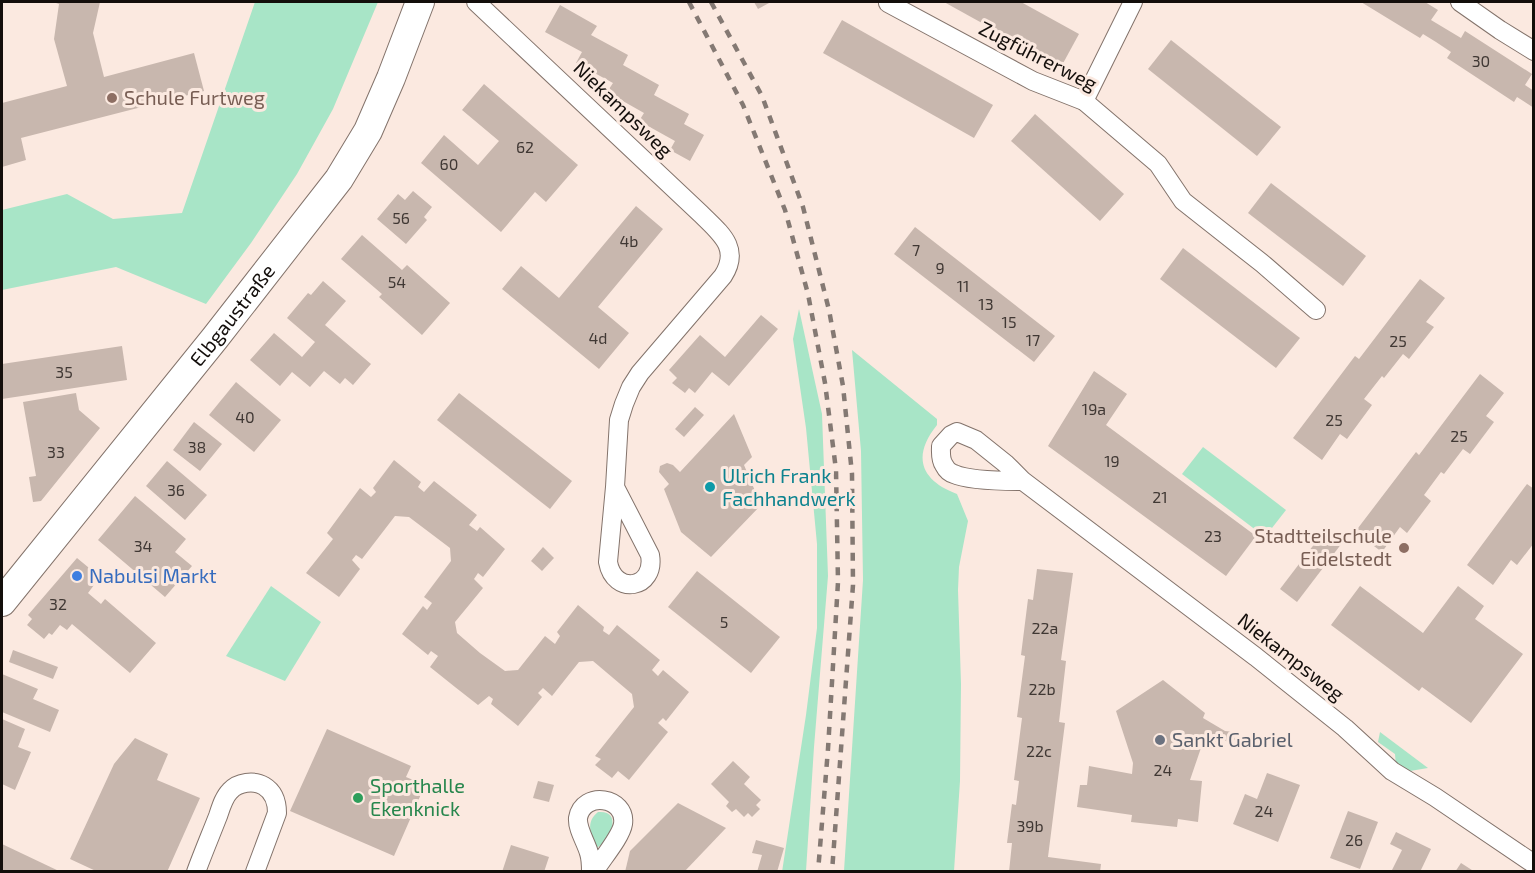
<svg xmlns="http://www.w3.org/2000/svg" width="1535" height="873" font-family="'Exo 2',sans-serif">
	<rect width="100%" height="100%" fill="#fbe9e0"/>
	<!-- green -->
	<g fill="#a8e5c7">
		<path d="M255,2H378L333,109L297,174L251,243L206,304L116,267L2,290V210L67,194L113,219L182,213Z"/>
		<path d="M799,309L822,414L828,576L814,747L806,871L782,872L806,715L817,628V544L806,428L793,339Z"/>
		<path d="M852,350L937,419V425C912,456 920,480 957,494L968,521L959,567L958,590L961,684L960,781L954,871H844L863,580L861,451Z"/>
		<path d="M1203,447L1286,510L1265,537L1182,474Z"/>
		<path d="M271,586L321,622L285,681L226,656Z"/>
		<path d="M1380,732L1428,768L1404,772L1396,766L1395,754L1378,742Z"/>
		<path d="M598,812C624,810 610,842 596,848C591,835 585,822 598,812Z"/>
	</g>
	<!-- building -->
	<g fill="#c8b7ae">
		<path d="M53,2H100L93,33L104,77L194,53L204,91L21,138L26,160L2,167V103L67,86L54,39L59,4Z"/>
		<path d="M754,2H771L758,9Z"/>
		<path d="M944,2H1021L1079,34L1061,67Z"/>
		<path d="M1361,2H1425L1438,10L1431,20L1461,38L1465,31L1532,74L1525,85L1534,91V108L1517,97L1514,102L1447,58L1451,52L1436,42L1423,34L1420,38Z"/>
		<path d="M560,5L597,26L591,35L628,55L623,65L659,85L654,95L689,114L684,124L704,135L690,161L670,150L675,141L639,121L644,113L607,92L613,83L576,63L582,52L545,32Z"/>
		<path d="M842,20L993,105L974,138L823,53Z"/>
		<path d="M1171,40L1281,127L1257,156L1148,69Z"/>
		<path d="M484,84L578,165L546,202L535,192L501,232L421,163L444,135L478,165L499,141L462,110Z"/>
		<path d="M1035,114L1124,194L1100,221L1011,141Z"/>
		<path d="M1271,183L1366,256L1343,286L1248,213Z"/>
		<path d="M413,191L432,207L424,217L427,220L406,244L377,219L398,194L405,200Z"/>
		<path d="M636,206L663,229L598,307L629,333L599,369L502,289L521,266L559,298Z"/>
		<path d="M915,227L1055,336L1034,362L894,254Z"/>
		<path d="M362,235L402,270L407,265L450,303L422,335L379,297L382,294L341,259Z"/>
		<path d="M1183,248L1300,338L1276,368L1160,279Z"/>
		<path d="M1420,279L1445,298L1426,322L1434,327L1409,359L1403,354L1384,378L1382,376L1364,399L1372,405L1347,439L1340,434L1322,460L1293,438L1355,356L1359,359Z"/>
		<path d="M323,281L346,301L325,325L371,364L353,385L345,378L340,384L324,371L310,387L292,372L280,386L250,360L274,333L302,357L315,342L287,318L308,293L311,295Z"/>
		<path d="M761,315L778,329L729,386L712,372L695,393L689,388L685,393L672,383L677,378L669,370L700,335L725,357Z"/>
		<path d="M122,346L127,380L2,399V364Z"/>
		<path d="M1094,371L1127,394L1106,425L1256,536L1226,576L1048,446Z"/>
		<path d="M1480,374L1504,393L1486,416L1494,422L1470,454L1463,449L1444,474L1441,472L1424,495L1431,501L1407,533L1400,527L1382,552L1355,532L1416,452L1419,455Z"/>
		<path d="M236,382L281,420L254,452L209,415Z"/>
		<path d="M76,393L79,410L100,428L41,501L33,502L29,477L36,476L23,402Z"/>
		<path d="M459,393L572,481L550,509L437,420Z"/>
		<path d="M695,407L704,415L684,437L675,429Z"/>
		<path d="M734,414L752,457L744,465L761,505L711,557L681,532L664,489L669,484L659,472L660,466L667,463L673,465L680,472Z"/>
		<path d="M194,422L222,444L200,471L173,450Z"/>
		<path d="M394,460L421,482L418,487L424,492L434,481L477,515L469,525L477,531L480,527L505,549L483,577L478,573L474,579L483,588L455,622L457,633L480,653L505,671L518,670L545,636L555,644L560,636L557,632L578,605L604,627L603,631L609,635L617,625L660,660L652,670L658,676L663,670L689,692L666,721L663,718L658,723L668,732L629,780L618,771L612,778L595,765L601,759L595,756L634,707L632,694L593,661L579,662L552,696L543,688L538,693L542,697L518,726L491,704L493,699L489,696L478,705L455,687L430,667L438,656L431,651L428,655L402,634L423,606L427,610L432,603L424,597L451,561L450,548L409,517L395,516L362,559L356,555L352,560L360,569L339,597L306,573L333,539L327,533L360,488L371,497L376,492L373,488Z"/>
		<path d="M167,461L207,495L185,520L146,486Z"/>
		<path d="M1527,484L1534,489V543L1517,565L1511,560L1493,585L1467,565Z"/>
		<path d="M135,496L186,539L175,552L192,566L165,597L98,540Z"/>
		<path d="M1325,530L1342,543L1297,602L1280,589Z"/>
		<path d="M543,547L554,558L542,571L531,561Z"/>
		<path d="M77,558L100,577L88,593L101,604L105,599L156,643L130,673L72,624L67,630L60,625L52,635L49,633L44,639L27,625L32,619L28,615Z"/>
		<path d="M1037,569L1073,573L1061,660L1066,661L1059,722L1065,723L1048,857L1101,864L1100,872H1009L1012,843H1007L1012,804L1016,805L1019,781L1014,780L1022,718L1017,717L1025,656L1021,655L1028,599L1033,600Z"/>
		<path d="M697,571L780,637L751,673L668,607Z"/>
		<path d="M1360,586L1423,633L1458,586L1484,606L1475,619L1523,654L1471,723L1422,687L1419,691L1331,625Z"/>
		<path d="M13,650L58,667L53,679L9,662Z"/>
		<path d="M2,674L38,689L33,699L59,710L50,732L2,712Z"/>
		<path d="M1163,680L1205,713L1203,718L1225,731L1234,732L1236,739L1230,743L1224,740L1202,745L1190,780L1202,781L1198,822L1178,819L1177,827L1131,822L1132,815L1077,807L1080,785H1087L1089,766L1132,774L1133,763L1116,711Z"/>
		<path d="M2,719L25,729L18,747L31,752L15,790L2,784Z"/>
		<path d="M327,729L411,766L406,777L425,785L394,856L290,811Z"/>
		<path d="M135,738L168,754L157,780L200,798L167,872H98L70,859L114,764Z"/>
		<path d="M733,761L750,777L744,784L761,800L756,805L760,809L752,817L748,813L744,817L736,809L732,812L726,806L729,802L711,784Z"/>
		<path d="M1267,773L1300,785L1278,842L1233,824L1245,794L1257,799Z"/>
		<path d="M538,781L554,785L549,802L533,798Z"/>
		<path d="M678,803L726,828L684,872H625L630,851Z"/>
		<path d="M1348,811L1378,822L1360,869L1330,858Z"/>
		<path d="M1396,832L1431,849L1420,872H1391L1402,850L1390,844Z"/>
		<path d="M756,840L784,848L777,872H757L762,855L752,853Z"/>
		<path d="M2,844L61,872H2Z"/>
		<path d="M511,845L549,857L544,872H502Z"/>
		<path d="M1461,863L1475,872H1455Z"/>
	</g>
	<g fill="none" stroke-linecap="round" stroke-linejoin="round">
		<defs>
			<g id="street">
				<path d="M476,2L701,214C720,233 741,248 723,276L640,373L631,387L624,404L619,420L615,487L650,555C656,589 614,596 608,562L615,487"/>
				<path d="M1460,2L1500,30L1534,51"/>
				<path d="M888,3L1033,81L1084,101L1158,164L1183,201L1263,264L1316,310"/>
				<path d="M1084,101L1133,2"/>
				<path d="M1023,481C1006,481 969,481 954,474C950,473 946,469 944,465C940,459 941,452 941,446L951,435L957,432L976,440L1006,464L1023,481L1256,657L1345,728L1392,771L1435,797L1534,864"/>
				<path d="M196,872C203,853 211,834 218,816C221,807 224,797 230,791C238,782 254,780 264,786C274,792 277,802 277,813L255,872"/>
				<path d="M591,872C591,865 591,859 589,853C586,842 577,829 578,818C583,790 627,797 623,824C621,837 601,860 594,872"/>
			</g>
			<g id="primary">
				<path id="s1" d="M2,602L215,338L339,179L368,131L391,78L420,2"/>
			</g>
		</defs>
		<!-- street casing -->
		<use href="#street" stroke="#83736b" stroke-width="20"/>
		<!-- primary casing -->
		<use href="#primary" stroke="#83736b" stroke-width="30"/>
		<!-- street -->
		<use href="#street" stroke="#fff" stroke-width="18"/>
		<!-- primary -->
		<use href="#primary" stroke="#fff" stroke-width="28"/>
		<!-- rail -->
		<g stroke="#847973" stroke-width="4.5" stroke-dasharray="8 8" stroke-linecap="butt">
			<path d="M689,2L743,105L785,210L808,294L825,383L836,470L838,582L828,749L818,872"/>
			<path d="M711,2L762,96L803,207L829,310L843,386L852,474L853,585L832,872"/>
		</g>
	</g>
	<!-- markers -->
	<g fill="#8d6e63" stroke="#fbe9e0" stroke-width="2">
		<circle cx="112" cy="98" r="6"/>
		<circle cx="1404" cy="548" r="6"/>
	</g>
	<circle fill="#0f9aa8" stroke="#fbe9e0" stroke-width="2" cx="710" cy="487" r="6"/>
	<circle fill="#3f7fe0" stroke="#fbe9e0" stroke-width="2" cx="77" cy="576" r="6"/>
	<circle fill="#6b7280" stroke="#fbe9e0" stroke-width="2" cx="1160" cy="740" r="6"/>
	<circle fill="#2e9e5b" stroke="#fbe9e0" stroke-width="2" cx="358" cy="798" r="6"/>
	<g text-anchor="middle" stroke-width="6" stroke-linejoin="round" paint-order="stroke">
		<!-- number labels -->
		<g font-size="16" fill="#403834">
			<text x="1481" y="67">30</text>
			<text x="525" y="153">62</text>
			<text x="449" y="170">60</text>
			<text x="401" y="224">56</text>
			<text x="629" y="247">4b</text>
			<text x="916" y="256">7</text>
			<text x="940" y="274">9</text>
			<text x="397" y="288">54</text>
			<text x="963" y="292">11</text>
			<text x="986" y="310">13</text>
			<text x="1009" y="328">15</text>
			<text x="598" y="344">4d</text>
			<text x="1033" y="346">17</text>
			<text x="1398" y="347">25</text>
			<text x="64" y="378">35</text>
			<text x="1094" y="415">19a</text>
			<text x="245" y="423">40</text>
			<text x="1334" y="426">25</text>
			<text x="1459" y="442">25</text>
			<text x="197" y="453">38</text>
			<text x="56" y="458">33</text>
			<text x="1112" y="467">19</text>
			<text x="176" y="496">36</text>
			<text x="1160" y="503">21</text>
			<text x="1213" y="542">23</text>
			<text x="143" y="552">34</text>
			<text x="58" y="610">32</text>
			<text x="724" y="628">5</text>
			<text x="1045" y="634">22a</text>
			<text x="1042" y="695">22b</text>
			<text x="1039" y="757">22c</text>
			<text x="1163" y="776">24</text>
			<text x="1264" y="817">24</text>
			<text x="1030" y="832">39b</text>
			<text x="1354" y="846">26</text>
		</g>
		<!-- street labels -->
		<g font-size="20" fill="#130e0b" stroke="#fbe9e0">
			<text transform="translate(1038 56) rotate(27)" y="7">Zugführerweg</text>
			<text transform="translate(623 109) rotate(44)" y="7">Niekampsweg</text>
			<text dy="7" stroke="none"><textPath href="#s1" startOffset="368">Elbgaustraße</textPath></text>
			<text transform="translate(1291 657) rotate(38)" y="7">Niekampsweg</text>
		</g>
		<!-- education labels -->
		<g font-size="20" fill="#785e54" stroke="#fbe9e0" text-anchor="start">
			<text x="124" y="105">Schule Furtweg</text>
			<text x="1392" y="543" text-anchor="end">Stadtteilschule<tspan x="1392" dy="23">Eidelstedt</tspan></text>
		</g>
		<!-- culture labels -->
		<g font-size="20" fill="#0d838f" stroke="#fbe9e0" text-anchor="start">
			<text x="722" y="483">Ulrich Frank<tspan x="722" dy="23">Fachhandwerk</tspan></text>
		</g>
		<!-- shop labels -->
		<g font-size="20" fill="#366cbe" stroke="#fbe9e0" text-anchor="start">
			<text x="89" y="583">Nabulsi Markt</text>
		</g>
		<!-- worship labels -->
		<g font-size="20" fill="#5b616d" stroke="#fbe9e0" text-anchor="start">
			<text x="1172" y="747">Sankt Gabriel</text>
		</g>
		<!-- leisure labels -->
		<g font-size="20" fill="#27864d" stroke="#fbe9e0" text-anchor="start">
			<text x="370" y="793">Sporthalle<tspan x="370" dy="23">Ekenknick</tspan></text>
		</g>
	</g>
	<!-- border -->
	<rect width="1535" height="873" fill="none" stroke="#130e0b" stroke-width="6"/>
</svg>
